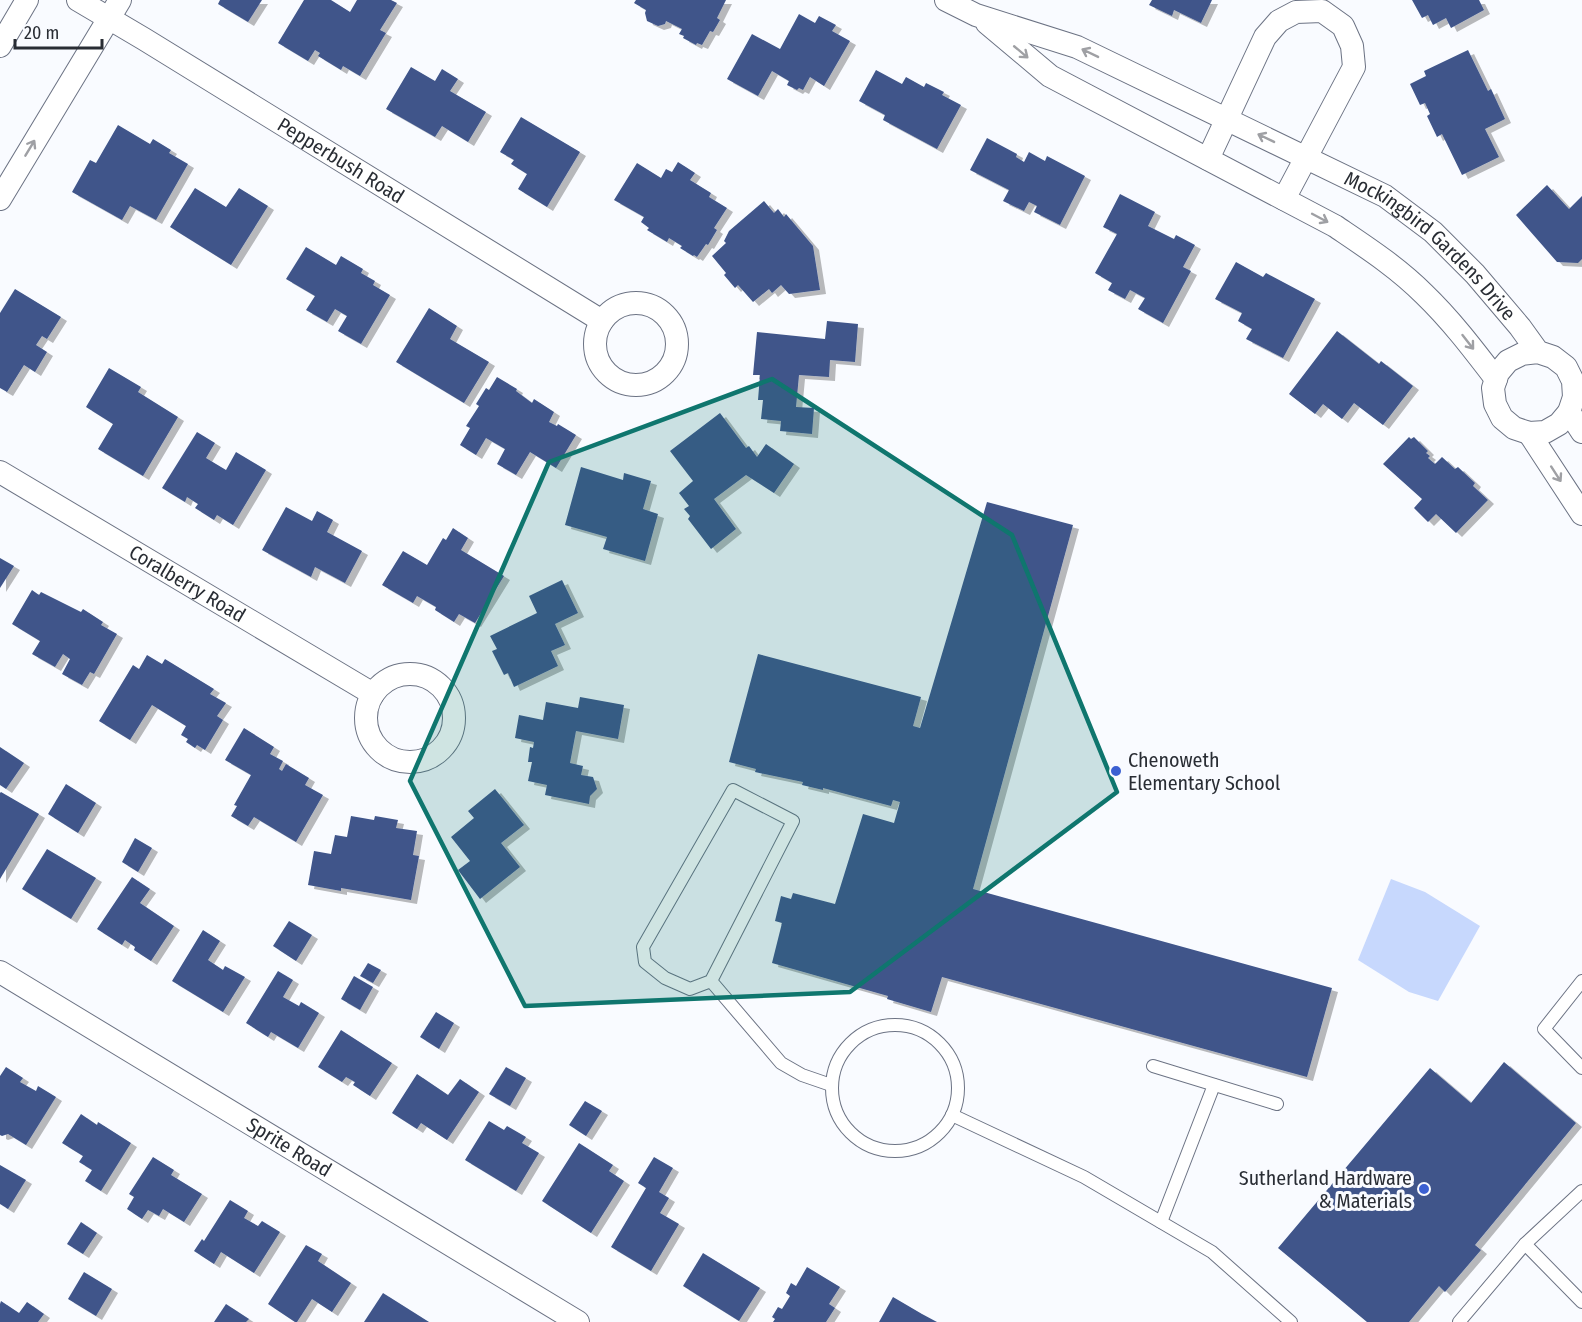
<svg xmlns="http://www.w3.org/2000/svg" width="1582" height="1322" font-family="'Fira Sans Condensed',sans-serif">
	<defs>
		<filter id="shadow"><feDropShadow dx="6" dy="4" stdDeviation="0" flood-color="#0004"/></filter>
	</defs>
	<rect width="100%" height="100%" fill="#f9fbff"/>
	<!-- green -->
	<path fill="#c7d8fd" d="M1391,879L1425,892L1480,926L1438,1001L1409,992L1358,960Z"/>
	<!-- building -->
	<g fill="#3f558a" filter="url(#shadow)">
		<path d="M220,0H262L248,22L218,4Z"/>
		<path d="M304,0H331L350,12L357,0H391L397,3L380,30L386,33L360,76L343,66L341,70L318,56L320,53L315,50L308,61L278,43Z"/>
		<path d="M636,0H726L717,18L720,20L713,32L710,31L702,45L697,43L696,45L683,38L684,36L679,34L682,29L666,21L665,24L658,26L647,21L645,13L646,10L634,3Z"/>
		<path d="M1152,0H1212L1201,23L1174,10L1172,16L1149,5Z"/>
		<path d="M1412,0H1479L1484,10L1451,28L1446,18L1433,25L1428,15L1422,18Z"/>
		<path d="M799,14L815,23L819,16L836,25L832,31L850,41L824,86L810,77L803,90L799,88L797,90L787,85L789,81L772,71L758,96L727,79L752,34L780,49Z"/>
		<path d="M1468,50L1488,91L1491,89L1505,119L1485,129L1499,157L1462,175L1442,134L1437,137L1427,116L1430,114L1425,103L1420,105L1410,84L1426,76L1424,71Z"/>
		<path d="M411,67L435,81L442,69L458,79L450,91L486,112L468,142L442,126L435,137L386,109Z"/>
		<path d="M876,70L902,84L906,77L924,87L926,83L944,92L942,95L961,105L937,149L883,120L885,115L859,101Z"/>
		<path d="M521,117L580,152L547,207L518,189L527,174L511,164L514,160L500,152Z"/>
		<path d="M118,125L150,144L153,139L171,150L169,153L188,164L156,220L130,206L122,220L72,192L90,160L96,163Z"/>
		<path d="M987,138L1017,154L1016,157L1024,162L1029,152L1045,161L1047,156L1085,176L1060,225L1034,212L1037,206L1029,202L1024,211L1003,201L1009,190L970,170Z"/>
		<path d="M678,162L695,173L690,180L711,193L709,197L727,208L714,228L717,230L708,245L706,244L697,257L694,255L693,256L680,248L682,246L669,238L667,242L647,230L649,228L641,222L644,217L614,200L637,163L661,178L666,169L672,172Z"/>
		<path d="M1547,185L1569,209L1582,196V259L1578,263L1557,262L1516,215Z"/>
		<path d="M195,188L226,207L239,188L268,206L231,265L170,227Z"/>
		<path d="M1120,194L1155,212L1148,226L1174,239L1176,235L1195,245L1183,267L1191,271L1163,323L1138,309L1145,298L1130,290L1125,299L1108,290L1112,283L1095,273L1117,234L1103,227Z"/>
		<path d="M764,201L774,213L778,209L784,217L786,214L813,246L820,290L789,294L781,285L772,293L769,289L753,302L738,285L735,288L724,275L726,273L712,256L726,243L724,241L729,231Z"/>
		<path d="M306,247L336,265L341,256L363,269L361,273L375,281L373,285L390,295L361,344L338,331L347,316L335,309L327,322L306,310L315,296L286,279Z"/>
		<path d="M1236,262L1263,277L1266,273L1315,299L1283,358L1246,339L1252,329L1238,321L1242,313L1215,299Z"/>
		<path d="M15,289L61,317L47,339L42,336L36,345L47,352L35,372L24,365L7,392L0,388V313Z"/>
		<path d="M429,308L457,326L450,339L489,362L464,403L396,362Z"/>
		<path d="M827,321L858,324L855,362L830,360L829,377L799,375L796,407L814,408L812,434L780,431L781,421L761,419L763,400H758L760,375H753L757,332L825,339Z"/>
		<path d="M1337,331L1379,364L1381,361L1413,386L1383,425L1354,403L1342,419L1323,404L1315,414L1289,394Z"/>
		<path d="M109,368L141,387L138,392L178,417L143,476L98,449L113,424L86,407Z"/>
		<path d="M497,377L517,389L516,391L532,403L534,399L554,412L549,422L557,426L558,424L576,435L556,468L530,452L516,475L497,464L505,449L486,438L476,455L460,445L470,428L466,426L479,406L476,404L486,388L489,390Z"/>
		<path d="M720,413L746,448L749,446L757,457L766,444L794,464L774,493L746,475L714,499L736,529L711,549L688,519L690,516L684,509L689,506L679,493L693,481L670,451Z"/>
		<path d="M197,432L215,443L206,458L226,470L236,452L266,470L233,525L217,515L214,520L195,508L198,504L187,497L185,502L162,488Z"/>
		<path d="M1409,437L1411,439L1414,437L1428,451L1426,453L1430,456L1428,458L1435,464L1442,457L1455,469L1458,467L1475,483L1473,486L1488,500L1456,533L1436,514L1428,522L1414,508L1422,499L1383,464Z"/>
		<path d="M581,467L623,480L624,473L651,481L643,509L658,514L645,561L603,549L607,537L565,525Z"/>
		<path d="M987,502L1073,525L973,889L1332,988L1307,1077L942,977L931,1012L887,999L888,996L772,963L782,923L775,921L781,896L791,899L793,893L835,904L863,814L894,823L900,802L893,800L891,806L823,788V790L802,785L803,782L755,772L756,769L729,762L758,654L921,697L913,726L920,728Z"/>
		<path d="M286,507L312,521L317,511L333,520L327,532L362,551L345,583L315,567L311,577L262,550Z"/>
		<path d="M453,528L468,538L461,550L504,576L475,623L459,614L454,622L435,610L436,607L417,596L413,603L382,585L403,551L427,565L443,538L446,540Z"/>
		<path d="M0,558L14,566L0,588Z"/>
		<path d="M562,580L578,613L555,624L565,645L551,651L558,666L514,687L508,673L504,675L492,651L497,649L490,636L537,613L529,596Z"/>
		<path d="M32,590L39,595L41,592L81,612L83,609L103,622L101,625L117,634L94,674L90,672L82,685L62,674L70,659L63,654L55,667L32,654L40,641L12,624Z"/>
		<path d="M147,655L162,664L165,659L214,689L210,694L226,703L217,716L223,720L205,750L197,745L195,748L186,742L188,739L181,735L186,726L152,705L130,740L99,721L133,665L139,669Z"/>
		<path d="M580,697L624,705L618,739L576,731L570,763L583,766L581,775L593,777L597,789L590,796L589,804L545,795L547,785L528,781L532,762H528L530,747L533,748L534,742L515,738L519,715L543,720L546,702L578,708Z"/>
		<path d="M244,728L274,747L270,754L283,761L279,769L282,771L286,764L309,778L305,785L323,795L296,842L254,817L248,826L231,816L237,806L234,805L251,775L225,760Z"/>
		<path d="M0,747L24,763L6,789L0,785Z"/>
		<path d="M66,784L96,803L78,833L48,814Z"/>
		<path d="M495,789L524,825L501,843L520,867L480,899L458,870L470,861L451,837L474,818L468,811Z"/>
		<path d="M1,792L39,814L0,879V793Z"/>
		<path d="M351,816L374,820L375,816L398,820L396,828L417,831L413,855L419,856L411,900L341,888V891L308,885L314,851L331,854L335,835L347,837Z"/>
		<path d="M135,838L152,848L138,872L122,862Z"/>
		<path d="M47,849L96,878L71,919L22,889Z"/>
		<path d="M132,877L150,889L140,903L174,926L151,961L134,950L135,947L125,940L122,945L97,929Z"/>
		<path d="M289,921L312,935L296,961L273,946Z"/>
		<path d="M203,930L220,941L208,960L223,970L225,966L245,977L223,1012L172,981Z"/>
		<path d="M368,963L381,970L373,983L360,976Z"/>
		<path d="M278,971L293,980L283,997L299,1006L301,1002L319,1013L298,1048L271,1032L268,1037L246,1023Z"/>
		<path d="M354,976L373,987L360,1010L341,999Z"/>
		<path d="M436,1012L454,1023L439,1049L420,1037Z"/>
		<path d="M341,1030L392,1063L370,1096L353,1085L355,1082L346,1077L342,1082L318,1067Z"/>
		<path d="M1504,1062L1576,1123L1475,1245L1481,1250L1445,1292L1439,1286L1409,1322H1367L1278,1248L1430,1068L1471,1103Z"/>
		<path d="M6,1067L23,1078L20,1082L36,1091L38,1086L56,1097L26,1145L8,1134L2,1136L0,1135V1076Z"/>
		<path d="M506,1067L526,1078L510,1106L489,1094Z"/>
		<path d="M417,1074L448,1095L460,1079L479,1092L447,1140L421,1123L417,1129L392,1113Z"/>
		<path d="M585,1101L602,1111L586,1136L569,1125Z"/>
		<path d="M81,1114L97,1125L98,1122L131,1143L101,1191L85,1181L92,1170L79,1162L83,1156L62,1143Z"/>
		<path d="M489,1121L504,1130L507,1126L526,1137L522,1143L539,1153L516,1191L465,1160Z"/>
		<path d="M579,1143L613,1165L609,1171L624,1181L591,1233L542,1201Z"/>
		<path d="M153,1157L174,1170L171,1175L202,1194L184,1222L163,1209L159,1216L148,1210L142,1219L127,1209L134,1197L129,1194Z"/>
		<path d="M654,1157L673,1168L659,1192L669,1198L660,1213L679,1224L651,1271L611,1247L646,1188L638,1183Z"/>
		<path d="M0,1165L26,1180L8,1209L0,1204Z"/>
		<path d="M230,1200L248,1211L244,1218L258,1226L262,1221L280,1232L254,1273L221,1252L214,1264L194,1251L202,1239L204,1241Z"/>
		<path d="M81,1222L97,1233L83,1254L67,1244Z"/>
		<path d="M306,1245L322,1254L318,1261L351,1283L332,1312L312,1299L297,1322H295L268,1304Z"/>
		<path d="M703,1253L760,1288L739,1321L683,1286Z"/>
		<path d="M807,1267L840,1287L829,1304L835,1308L826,1322H773L775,1319L772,1317L778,1307L782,1309L790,1296L786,1293L791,1283L796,1286Z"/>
		<path d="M84,1272L112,1289L96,1316L68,1299Z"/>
		<path d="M383,1293L429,1322H364Z"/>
		<path d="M893,1297L922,1314L937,1322H879Z"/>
		<path d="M1,1301L19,1313L27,1302L44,1314L38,1322H0V1304Z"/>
		<path d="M226,1304L249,1319L246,1322H214Z"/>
	</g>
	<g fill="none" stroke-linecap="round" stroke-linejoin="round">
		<defs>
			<g id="service">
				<path d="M711,981L690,989L665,978L645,962L643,947L733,790L793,821L711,981L781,1063L802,1075L831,1085"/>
				<path d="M1582,981L1544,1029L1582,1068"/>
				<circle cx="895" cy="1088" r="63"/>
				<path d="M1153,1066L1277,1104"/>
				<path d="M952,1115L1084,1177L1212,1252L1291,1322"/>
				<path d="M1161,1222L1214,1085"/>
				<path d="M1525,1244L1582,1302"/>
				<path d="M1459,1322L1525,1244L1582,1191"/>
			</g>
			<g id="minor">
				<path id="s1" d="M78,0L144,39L602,321"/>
				<path id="s2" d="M946,0L976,15L1077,47L1385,196L1433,232L1475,274L1520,327L1538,352L1553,357L1566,367L1573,381L1574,397L1569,412L1559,424L1545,432L1529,433L1514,428L1502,418L1495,404L1493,388L1498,373L1508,361L1522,354L1538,352"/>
				<path d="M987,23L1050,76L1335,226C1366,247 1397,267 1424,294C1451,320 1473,349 1496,379"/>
				<path d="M0,46L27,0"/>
				<path d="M1208,159L1265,37L1279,21L1296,12L1322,11L1343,26L1352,46L1354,67L1284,199"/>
				<path d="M0,199L120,0"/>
				<circle cx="636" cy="344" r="41"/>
				<path d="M1569,412L1582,432"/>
				<path d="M1529,433L1582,514"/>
				<path id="s3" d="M0,472L373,694"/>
				<circle cx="410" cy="718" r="44"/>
				<path id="s4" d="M0,972L578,1322"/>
			</g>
		</defs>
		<!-- service casing -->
		<use href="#service" stroke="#6c7384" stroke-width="14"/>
		<!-- minor casing -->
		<use href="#minor" stroke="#6c7384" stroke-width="24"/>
		<!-- service -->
		<use href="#service" stroke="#fff" stroke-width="12"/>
		<!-- minor -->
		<use href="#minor" stroke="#fff" stroke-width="22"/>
	</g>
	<!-- one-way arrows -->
	<defs><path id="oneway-shaft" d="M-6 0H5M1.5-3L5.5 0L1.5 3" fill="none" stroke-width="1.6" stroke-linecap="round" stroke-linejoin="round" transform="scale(1.5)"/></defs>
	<g stroke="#9fa0a4">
		<use href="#oneway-shaft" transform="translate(1021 52) rotate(40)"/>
		<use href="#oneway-shaft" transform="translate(1090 53) rotate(-154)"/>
		<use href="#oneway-shaft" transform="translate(1266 138) rotate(-154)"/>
		<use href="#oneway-shaft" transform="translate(30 148) rotate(-59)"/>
		<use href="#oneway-shaft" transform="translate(1320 218) rotate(28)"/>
		<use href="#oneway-shaft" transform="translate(1468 342) rotate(52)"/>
		<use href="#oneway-shaft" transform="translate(1556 474) rotate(57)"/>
	</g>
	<!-- marked area -->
	<path fill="#0f766e" fill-opacity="0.2" stroke="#0f766e" stroke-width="4.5" stroke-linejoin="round" d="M772,379L1012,535L1117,792L850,992L525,1006L410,781L549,462Z"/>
	<!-- markers -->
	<g fill="#3b60d2" stroke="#f9fbff" stroke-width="2">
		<circle cx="1116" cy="771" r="6"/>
		<circle cx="1424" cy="1189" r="6"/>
	</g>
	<g text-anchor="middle" stroke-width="6" stroke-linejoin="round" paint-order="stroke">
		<!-- street labels -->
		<g font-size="20" fill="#292d34" stroke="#f9fbff">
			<text dy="7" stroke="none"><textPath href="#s1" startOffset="308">Pepperbush Road</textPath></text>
			<text dy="7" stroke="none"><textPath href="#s2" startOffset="548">Mockingbird Gardens Drive</textPath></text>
			<text dy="7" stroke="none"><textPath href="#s3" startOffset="218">Coralberry Road</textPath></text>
			<text dy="7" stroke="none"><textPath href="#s4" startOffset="338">Sprite Road</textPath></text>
		</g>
		<!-- poi labels -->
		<g font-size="20" fill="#292d34" stroke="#f9fbff" text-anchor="start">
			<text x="1128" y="767">Chenoweth<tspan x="1128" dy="23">Elementary School</tspan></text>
			<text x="1412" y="1185" text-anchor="end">Sutherland Hardware<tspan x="1412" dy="23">&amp; Materials</tspan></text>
		</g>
	</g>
	<!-- scale -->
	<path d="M15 39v9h87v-9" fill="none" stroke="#292d34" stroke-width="3"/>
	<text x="24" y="39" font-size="18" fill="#292d34" stroke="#f9fbff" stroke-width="4.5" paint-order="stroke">20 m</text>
</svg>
